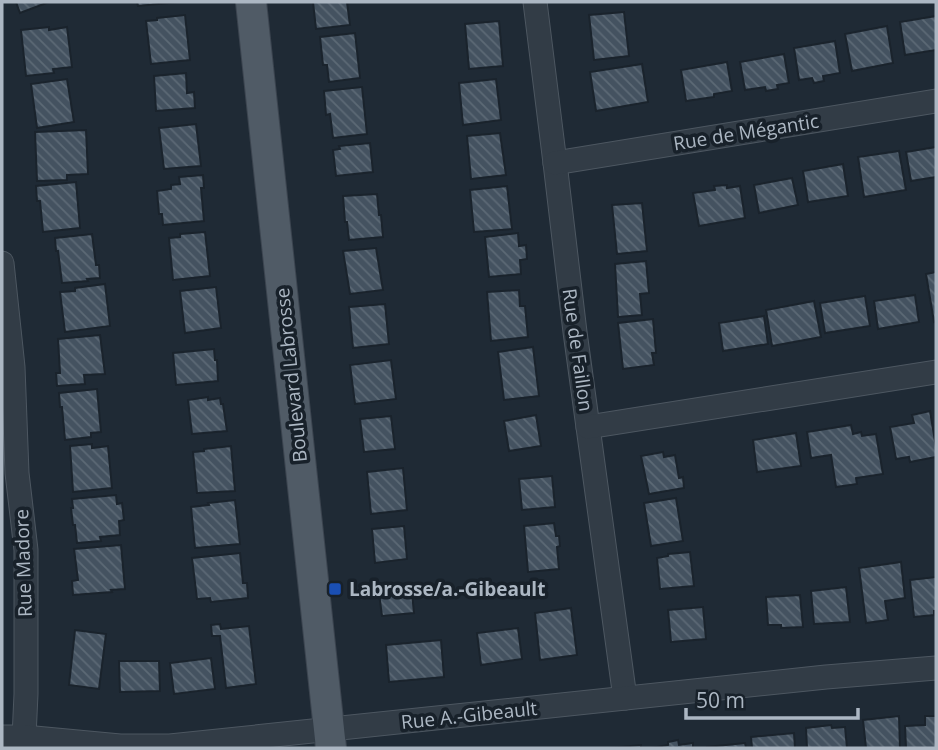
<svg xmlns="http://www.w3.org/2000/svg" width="938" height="750" font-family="'Open Sans',sans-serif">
	<defs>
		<pattern id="building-back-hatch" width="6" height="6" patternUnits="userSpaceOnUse" patternTransform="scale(1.75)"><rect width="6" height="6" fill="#445260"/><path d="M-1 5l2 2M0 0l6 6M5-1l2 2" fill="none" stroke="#5c6975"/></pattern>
	</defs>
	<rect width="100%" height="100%" fill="#1f2a35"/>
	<!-- building -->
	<g fill="url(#building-back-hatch)" stroke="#1a232c" stroke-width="2">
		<path d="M16,2H49L20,13Z"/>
		<path d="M137,2H179L138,6Z"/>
		<path d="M313,2H347L350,25L316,29Z"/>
		<path d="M624,12L629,56L594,60L589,15Z"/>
		<path d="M185,15L190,60L151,64L146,21L157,20V18Z"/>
		<path d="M936,16V50L905,55L900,22Z"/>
		<path d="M499,21L503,66L469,69L465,24Z"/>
		<path d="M887,26L893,63L852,71L845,34Z"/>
		<path d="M49,27V30L67,27L72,67L53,69L54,73L26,76L21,30Z"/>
		<path d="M355,33L360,78L329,82L327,65H323L320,37Z"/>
		<path d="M835,41L840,73L823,76L824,81L814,83L812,78L799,80L794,48Z"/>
		<path d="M784,54L789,83L777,85L778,89L766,91L765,87L745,90L740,62Z"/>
		<path d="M727,62L732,91L714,94V97L686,101L681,70Z"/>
		<path d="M642,64L648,102L596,111L590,72Z"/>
		<path d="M186,73L187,93L194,92L195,108L156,111L154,76Z"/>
		<path d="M67,79L74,122L37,128L31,84Z"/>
		<path d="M496,79L501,120L463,125L459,83Z"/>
		<path d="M362,87L367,134L333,138L330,114L326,115L324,91Z"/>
		<path d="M196,124L201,166L164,169L159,128Z"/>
		<path d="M86,130L88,174L67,175V180L37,181L35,132Z"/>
		<path d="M500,133L506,175L471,179L467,136Z"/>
		<path d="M370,143L373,172L336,176L333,150L340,149L339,146Z"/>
		<path d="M936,147V177L911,181L906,152Z"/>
		<path d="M899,151L906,190L864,197L858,157Z"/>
		<path d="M843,164L848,196L808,202L803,171Z"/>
		<path d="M203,175L204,188H201L204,221L163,225L162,214H159L157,191L171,189V185L180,184L179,177Z"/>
		<path d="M792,178L798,205L759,213L754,185Z"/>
		<path d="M76,182L80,228L43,232L40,201H37L36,186Z"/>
		<path d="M727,185V188L740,186L745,218L699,226L693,193L715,190L714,186Z"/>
		<path d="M507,186L512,229L474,232L470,190Z"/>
		<path d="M377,194L379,215H381L383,237L349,240L347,222H345L343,196Z"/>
		<path d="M642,203L647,251L617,254L612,205Z"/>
		<path d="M205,232L210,276L173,280L169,238L180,237V234Z"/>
		<path d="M518,233L519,246L526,245L527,259L520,260L521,274L489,277L485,237Z"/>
		<path d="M92,234L96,265H99L100,278L87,279L88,281L62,283L58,251H56L55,238Z"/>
		<path d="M376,248L383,290L350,294L343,251Z"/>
		<path d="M646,261L649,293L640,294L642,315L618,317L615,264Z"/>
		<path d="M936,272V321L934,322L926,274Z"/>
		<path d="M105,284L110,326L65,332L60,292L75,291V288Z"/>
		<path d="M216,287L221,328L185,333L180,291Z"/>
		<path d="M519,290L520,306H525L528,337L491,341L487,292Z"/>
		<path d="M915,295L919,322L878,329L874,301Z"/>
		<path d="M865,296L870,326L825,333L820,303Z"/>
		<path d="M814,301L821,337L772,346L766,310Z"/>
		<path d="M385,304L389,344L353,348L349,307Z"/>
		<path d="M764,316L768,344L723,351L719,323Z"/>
		<path d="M653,319L656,353H652L654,365L623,369L618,323Z"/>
		<path d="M100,335L105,374L84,375L85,384L57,386L56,373H60L58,339Z"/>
		<path d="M533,347L539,396L504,400L498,352Z"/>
		<path d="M214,349L215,360H217L218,381L176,385L173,353Z"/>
		<path d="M391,360L396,399L355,404L350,365Z"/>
		<path d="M97,389L101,432L91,433V437L65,440L62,407H60L59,393Z"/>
		<path d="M208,397V400L220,398L221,404H223L227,431L192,434L188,400Z"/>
		<path d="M930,411L936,447V457L910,462L909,457L896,459L890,427L914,423L912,415Z"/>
		<path d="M536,415L541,446L509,451L504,421Z"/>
		<path d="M391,416L395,449L364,452L360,419Z"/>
		<path d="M851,425L853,434L861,432L862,436L876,434L883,474L856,478L857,484L836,487L831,455L811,458L807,432Z"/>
		<path d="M796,433L801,466L757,472L753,440Z"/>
		<path d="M92,444V448L108,446L112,488L73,492L70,446Z"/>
		<path d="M231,446L235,491L197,493L193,452L204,451V449Z"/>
		<path d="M663,452L664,457L675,455L679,478L683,477L684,488L649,494L641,456Z"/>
		<path d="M403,468L407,510L371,514L367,472Z"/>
		<path d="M552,476L555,507L522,510L519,479Z"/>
		<path d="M116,495L117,504L122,503L124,520L119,521L120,535L100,537L101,541L77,543L75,525H73L71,508H73L72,499Z"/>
		<path d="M676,498L683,541L651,546L644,503Z"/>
		<path d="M235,500L240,544L195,548L191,507L209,505L208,503Z"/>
		<path d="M554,523L556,536H559L560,546L557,547L559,569L528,572L524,526Z"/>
		<path d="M404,526L407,559L375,563L372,529Z"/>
		<path d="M121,545L125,589L111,590L112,592L73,595L72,581L78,580L74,549Z"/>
		<path d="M690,552L694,586L660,589L657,558L668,556V554Z"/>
		<path d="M240,553L243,583H247L248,598L211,602L210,598L197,599L192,558Z"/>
		<path d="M901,562L905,598L885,601L888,620L866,623L859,568Z"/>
		<path d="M936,577V611H934V615L914,617L910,580Z"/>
		<path d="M411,583L414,613L382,616L378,586Z"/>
		<path d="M846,587L850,622L814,624L811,591Z"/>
		<path d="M800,595L803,627L781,628V625H768L766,597Z"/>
		<path d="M703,607L706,639L671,642L668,610Z"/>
		<path d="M571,608L577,655L540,660L535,613Z"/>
		<path d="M220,624L221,629L249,626L256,684L226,688L220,636H212L211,625Z"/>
		<path d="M518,628L522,659L481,665L477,633Z"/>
		<path d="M75,630L106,634L99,689L69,685Z"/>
		<path d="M441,640L444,677L389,682L386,645Z"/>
		<path d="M211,658L215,689L174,694L170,663Z"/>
		<path d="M119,661H159L160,691L120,692Z"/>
		<path d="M899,716L900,748H866L863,720Z"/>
		<path d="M925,716H936V748H906L905,726L925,725Z"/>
		<path d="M831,725L832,728L845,727L847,748H807L806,728Z"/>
		<path d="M794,733L795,748H752L751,737Z"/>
		<path d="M678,740L679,745L693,743V748H651L668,745V742Z"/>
		<path d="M745,743L746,748H707V747Z"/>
		<path d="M641,745V748H609Z"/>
	</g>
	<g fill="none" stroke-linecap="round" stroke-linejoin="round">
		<defs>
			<g id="minor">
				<path d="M535,2L555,163L575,332L625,698"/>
				<path d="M555,163L936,101"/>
				<path d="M2,263L13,367L17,473L26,550V694L24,737"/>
				<path d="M588,427L936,372"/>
				<path d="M2,737H24L120,746H170L826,677L936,668"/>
			</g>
			<path id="major" d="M251,2L331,748"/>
		</defs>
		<!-- minor casing -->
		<use href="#minor" stroke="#4d5761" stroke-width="25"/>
		<!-- major casing -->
		<use href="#major" stroke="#3c4550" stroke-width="32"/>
		<!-- minor -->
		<use href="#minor" stroke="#323c46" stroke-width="23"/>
		<!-- major -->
		<use href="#major" stroke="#505b66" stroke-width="30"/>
	</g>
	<!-- markers -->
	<rect fill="#1a4fb4" stroke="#18212a" stroke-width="2.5" x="328" y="582" width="14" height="14" rx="3.5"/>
	<g text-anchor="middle" stroke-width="7" stroke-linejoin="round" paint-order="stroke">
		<!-- street labels -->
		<g font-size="19" fill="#acb7c3" stroke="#18212a">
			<text transform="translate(746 132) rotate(-9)" y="7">Rue de Mégantic</text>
			<text transform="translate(578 350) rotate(82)" y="7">Rue de Faillon</text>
			<text transform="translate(291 375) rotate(-96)" y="7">Boulevard Labrosse</text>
			<text transform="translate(23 563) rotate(-92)" y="7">Rue Madore</text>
			<text transform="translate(469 715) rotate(-6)" y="7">Rue A.-Gibeault</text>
		</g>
		<!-- poi labels -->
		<g font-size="19" font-weight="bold" fill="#acb7c3" stroke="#18212a" text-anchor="start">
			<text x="349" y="596">Labrosse/a.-Gibeault</text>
		</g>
	</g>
	<!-- border -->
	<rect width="938" height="750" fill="none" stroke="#acb7c3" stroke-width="7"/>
	<!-- scale -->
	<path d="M686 708v10h172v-10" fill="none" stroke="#acb7c3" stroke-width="3.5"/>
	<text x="696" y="708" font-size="21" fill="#acb7c3" stroke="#18212a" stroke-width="5" paint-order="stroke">50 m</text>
</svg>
